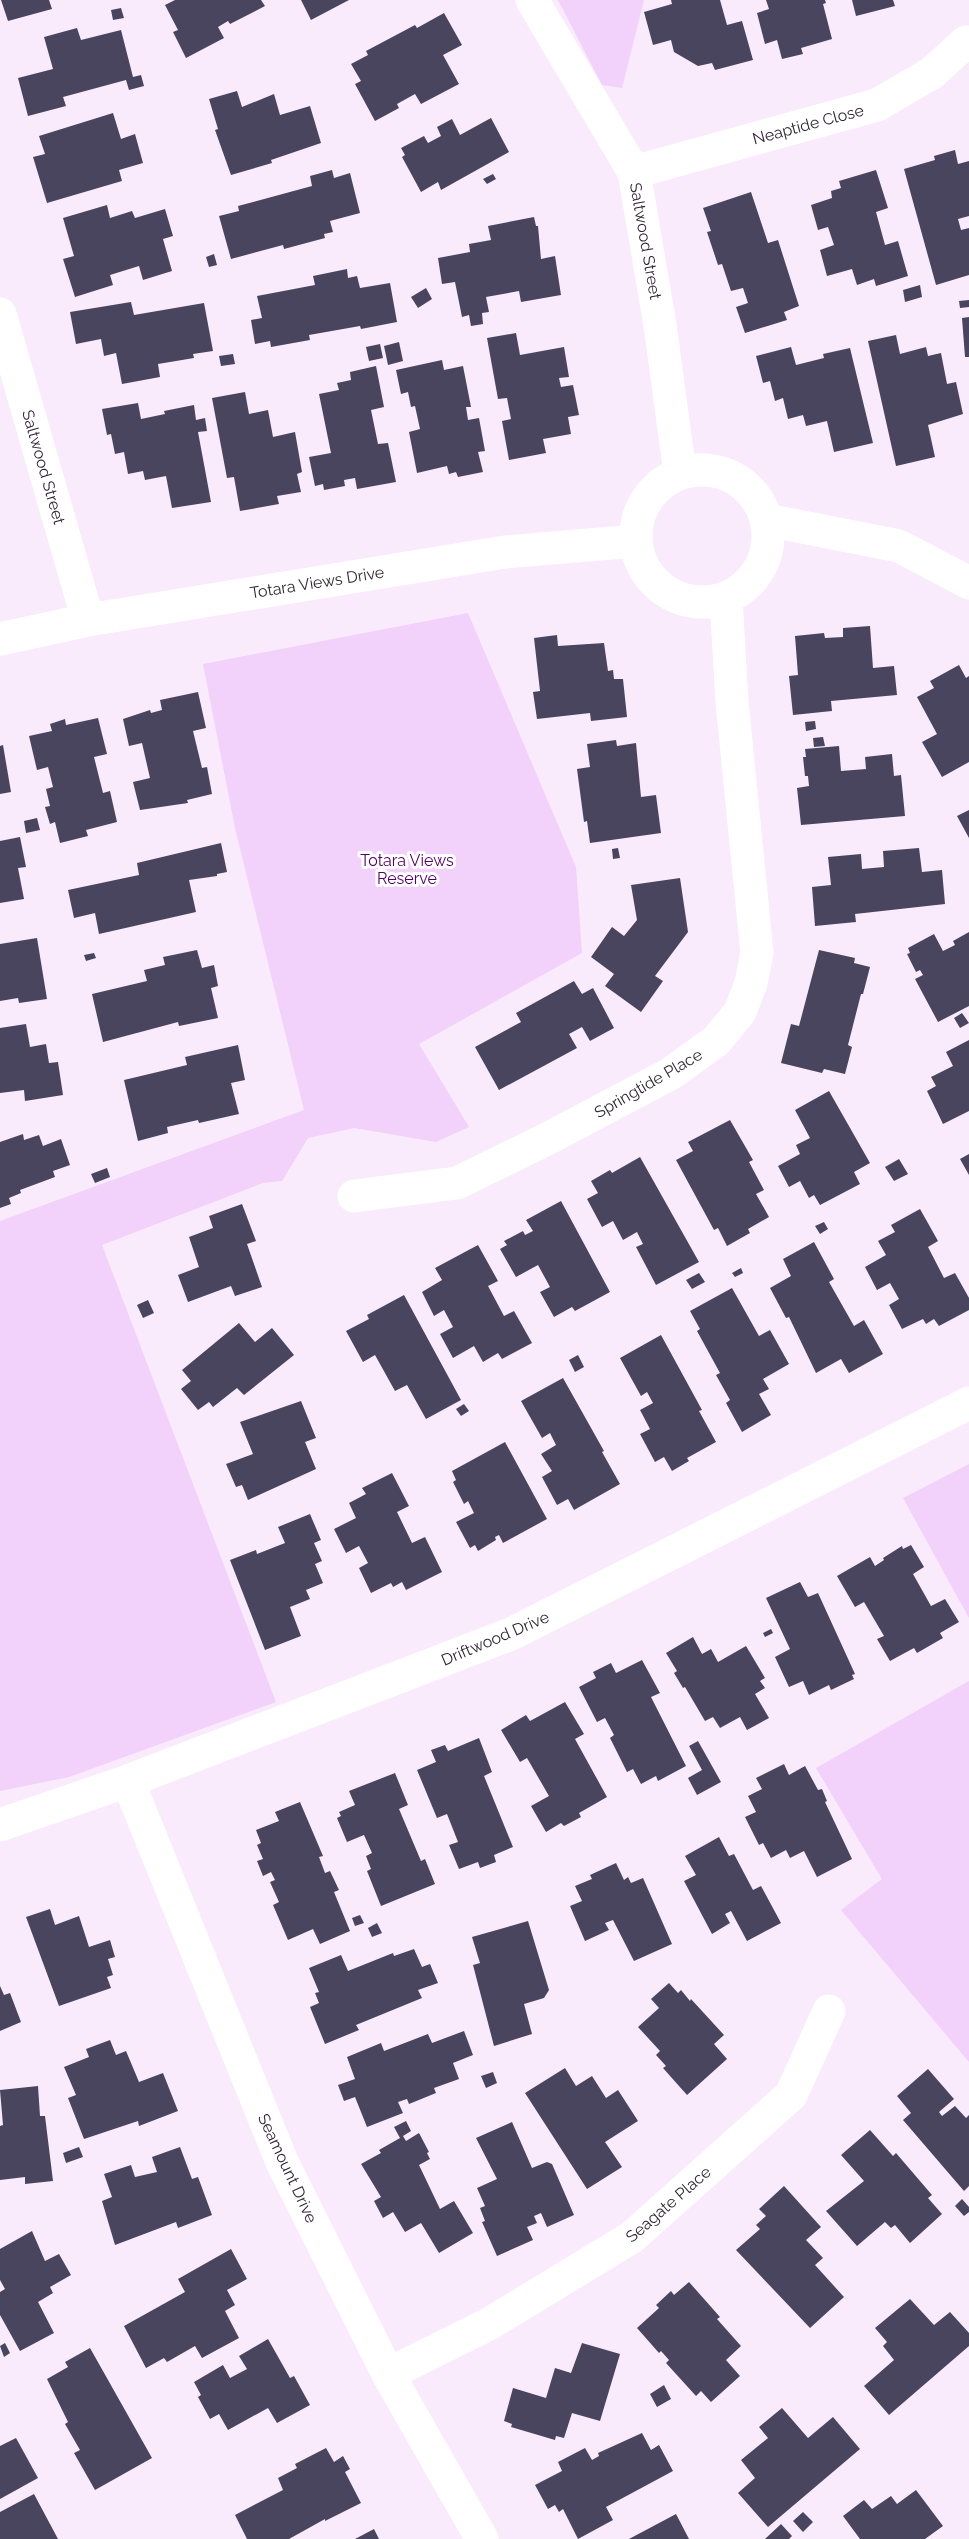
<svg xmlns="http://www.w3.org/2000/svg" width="969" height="2539" font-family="Raleway,sans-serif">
	<rect width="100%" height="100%" fill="#f9ebfc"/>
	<!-- green -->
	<g fill="#f2d1fa">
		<path d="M558,0H644L622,88L602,85Z"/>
		<path d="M468,613L576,867L582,953L419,1044L469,1127L436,1142L354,1128L308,1138L282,1181L263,1183L102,1245L276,1702L69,1777L0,1791V1221L304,1110L235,828L203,664Z"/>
		<path d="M969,1464V1618L903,1498Z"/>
		<path d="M969,1681V2062L841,1910L882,1879L816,1768Z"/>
	</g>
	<!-- building -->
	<g fill="#49455f">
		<path d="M1,0H49L52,9L8,21Z"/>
		<path d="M175,0H261L265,6L230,24L228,21L218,27L224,38L186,58L173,32L178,30L165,5Z"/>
		<path d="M301,0H349L311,20Z"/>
		<path d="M671,0H720L727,25L742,21L753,60L715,70L712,63L698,66L674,52L671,40L653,45L644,12L672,4Z"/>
		<path d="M766,0H825L826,3L823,4L832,39L801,48L803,54L782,59L777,40L765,44L757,13L769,9Z"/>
		<path d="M852,0H893L895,6L856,16Z"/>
		<path d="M121,8L124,18L113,20L111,10Z"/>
		<path d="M444,13L462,45L443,55L459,84L421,104L415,94L397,104L399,108L375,121L355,84L361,81L351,64L368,55L366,51L415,25L417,28Z"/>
		<path d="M77,28L81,40L121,30L133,77L141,75L144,86L129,90L126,80L63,97L66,106L28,116L18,78L53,69L44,37Z"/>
		<path d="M237,91L242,107L274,94L280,115L310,106L321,143L271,160L272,163L231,175L215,130L218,129L209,99Z"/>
		<path d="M113,113L121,139L135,134L143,163L119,170L122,181L47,203L33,157L45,154L39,136Z"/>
		<path d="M491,118L509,152L441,190L438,182L421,192L402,157L405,155L401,148L424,136L428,143L441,136L437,127L452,119L460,135Z"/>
		<path d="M955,150L958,164L969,161V216L958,219L961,230L969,228V275L936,285L904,169L935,160L934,156Z"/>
		<path d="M332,170L334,178L350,173L360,213L330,221L333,232L324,234L325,238L284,249L283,245L231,259L219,216L239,211L238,206L312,186L310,176Z"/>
		<path d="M876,170L888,208L876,212L885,245L898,241L908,276L876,286L874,279L857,285L852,269L827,276L820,250L834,245L828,227L818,230L811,205L832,198L831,191L841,188L839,181Z"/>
		<path d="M493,174L496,179L487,184L483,179Z"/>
		<path d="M751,192L768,243L778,240L799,306L784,312L787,320L745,333L736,307L748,303L743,288L731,291L722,264L718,265L707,232L711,231L703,208Z"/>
		<path d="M107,205L110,218L132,211L135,218L165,209L173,236L163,239L172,271L143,280L139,266L110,275L113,285L75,297L63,259L74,256L63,218Z"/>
		<path d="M534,217L536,226H538L541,259L555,256L561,295L521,302L519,291L486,297L489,312L482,313L483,324L471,326L469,315L462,317L455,282L442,284L438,258L470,252L469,244L491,240L488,226Z"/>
		<path d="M214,254L217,265L209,267L206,257Z"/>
		<path d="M347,269L348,278L357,276L360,288L390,283L397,322L361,329L360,326L309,335L310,340L271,347L270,341L255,344L251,320L262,318L257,296L315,285L313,276Z"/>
		<path d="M920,285L922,297L905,302L903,290Z"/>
		<path d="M426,288L432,299L418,308L411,297Z"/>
		<path d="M969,300V307L960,308L959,301Z"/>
		<path d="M131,302L134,315L204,303L213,351L193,354L194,358L158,364L160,377L122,384L116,353L104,356L101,339L76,344L70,312Z"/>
		<path d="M969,317V357H965L962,318Z"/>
		<path d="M516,333L520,355L564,347L569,377L559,378L561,387L573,385L579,415L568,417L571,434L543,439L546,453L509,460L502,421L511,419L507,398L498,399L487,338Z"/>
		<path d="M896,335L900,354L926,347L928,356L941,353L947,384L956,382L963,414L928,425L935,457L896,466L868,341Z"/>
		<path d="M399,342L403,361L388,365L384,346Z"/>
		<path d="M380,344L383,358L369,361L366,347Z"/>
		<path d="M791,347L796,365L824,358L823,354L850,348L873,443L834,452L827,421L806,426L803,415L788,419L783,398L775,401L770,381L763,383L756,356Z"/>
		<path d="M233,354L235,364L221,366L219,356Z"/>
		<path d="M442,360L444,370L463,366L471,407H466L468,420L479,418L485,451L478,452L483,472L458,477L456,472L449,474L447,466L417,473L409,432L420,429L415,406L411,407L408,392L401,394L396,370Z"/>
		<path d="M376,366L384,407L371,410L378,444L388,443L396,482L357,489L355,478L344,480L345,486L324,490L323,484L315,486L309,457L331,453L319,394L339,390L337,383L351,380L350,372Z"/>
		<path d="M245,392L249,414L268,410L273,437L295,432L302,472L297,474L301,492L277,496L279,504L240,511L234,477L227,478L212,398Z"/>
		<path d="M138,403L141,419L165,414L164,411L194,405L196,420L205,418L207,431L198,432L211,502L172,508L166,476L145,480L143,471L128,474L124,452L115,454L111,434L107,435L102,409Z"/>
		<path d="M870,626L873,668L894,666L897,695L831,701L832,711L793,715L789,676L798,675L795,636L824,633L825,638L843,637V628Z"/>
		<path d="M557,635L558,646L604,643L608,671L613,670L614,679H623L627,717L591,721L590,713L537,719L533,692L540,691L534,638Z"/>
		<path d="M959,665L966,678L969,676V762L942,777L922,742L937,734L917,697L934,688L930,681Z"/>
		<path d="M198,692L206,728L193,731L202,768L207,767L212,794L187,800L188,803L140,810L133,782L150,778L142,743L129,746L123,719L150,710L151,713L162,710L160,700Z"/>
		<path d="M98,718L107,754L94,757L103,793L110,791L117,822L86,830L88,836L60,843L55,822L50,824L45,807L50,806L46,789L53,787L48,767L37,770L29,736L52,731L50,724L65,719L66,725Z"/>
		<path d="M815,721L816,729L806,731L805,722Z"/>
		<path d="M823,737L825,746L814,747L813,738Z"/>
		<path d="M616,740L617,746L636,743L641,797L656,795L661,833L590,843L587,821L584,822L577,769L590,767L587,744Z"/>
		<path d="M3,745L11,792L0,794V746Z"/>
		<path d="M839,746L841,771L866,769L865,757L892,754L894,776L901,775L905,816L801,825L797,788L809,786L808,776H805L803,757H806L805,749Z"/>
		<path d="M969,810V838L957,816Z"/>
		<path d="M37,818L40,830L26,833L24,821Z"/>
		<path d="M20,837L26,867L18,868L24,899L0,903V841Z"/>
		<path d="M221,843L227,872L217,874V876L189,880L196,912L99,934L95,913L74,918L68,890L139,875L137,863Z"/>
		<path d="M618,848L620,858L613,859L612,849Z"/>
		<path d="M919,848L922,872L942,870L945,904L855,914L856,922L815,926L812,887L831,885L828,857L861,854L862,869L884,867L883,851Z"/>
		<path d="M680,878L688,932L655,976L663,981L641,1012L605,986L614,974L591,957L612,927L624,936L637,920L631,885Z"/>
		<path d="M969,932V1006L938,1022L915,979L923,975L920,970L916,972L907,954L910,953L908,948L934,934L943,951L955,945L953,941Z"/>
		<path d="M37,938L47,999L19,1003L18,998L0,1001V944Z"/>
		<path d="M197,950L202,968L214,965L218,986L211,988L218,1018L179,1026L178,1022L103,1042L92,994L147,981L144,970L165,965L163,957Z"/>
		<path d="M819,950L855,958L854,963L870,967L863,994H861L848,1045L852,1047L845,1074L824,1069L822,1073L781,1063L791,1024L799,1026Z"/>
		<path d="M94,953L96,958L86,961L84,955Z"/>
		<path d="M574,981L582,994L593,988L614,1028L590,1041L582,1027L569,1034L577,1048L499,1090L475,1047L521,1022L516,1013Z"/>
		<path d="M962,1013L969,1023L960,1028L954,1018Z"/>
		<path d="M26,1024L30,1047L46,1044L49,1063L58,1062L63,1095L25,1101L24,1090L0,1093V1028Z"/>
		<path d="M969,1040V1111L943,1124L927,1091L936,1086L931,1077L953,1066L946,1052Z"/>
		<path d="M238,1045L245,1080L231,1083L239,1114L199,1123L198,1120L167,1127L168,1133L138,1141L124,1080L187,1065L185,1057Z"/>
		<path d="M829,1091L870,1163L854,1172L860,1184L820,1205L814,1195L809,1198L800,1181L789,1187L778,1166L800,1154L796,1145L810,1138L795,1110Z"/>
		<path d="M730,1120L753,1160L749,1162L764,1190L756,1194L769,1217L748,1229L750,1233L727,1246L718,1228L714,1230L676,1160L693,1151L688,1142Z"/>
		<path d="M23,1134L24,1140L39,1135L43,1146L61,1139L70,1165L53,1171L55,1177L20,1190L21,1193L9,1198L11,1204L0,1208V1142Z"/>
		<path d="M969,1154V1175L960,1159Z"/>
		<path d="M640,1157L699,1262L656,1285L636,1247L643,1244L637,1232L623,1240L613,1221L602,1227L587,1199L598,1193L591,1181L610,1170L612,1173Z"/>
		<path d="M899,1159L908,1174L894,1181L885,1167Z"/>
		<path d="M107,1168L110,1177L95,1183L91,1174Z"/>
		<path d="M561,1201L610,1292L575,1311L572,1307L554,1317L540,1292L550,1287L538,1265L516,1277L500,1249L507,1245L504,1241L523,1231L525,1235L533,1231L526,1220Z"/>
		<path d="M242,1204L256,1241L247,1244L262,1287L235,1296L231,1286L188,1302L178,1275L199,1267L189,1237L213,1228L209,1216Z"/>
		<path d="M920,1209L938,1241L928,1247L944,1278L955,1273L969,1298V1310L939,1326L934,1319L926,1324L923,1319L902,1329L889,1305L899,1299L890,1283L877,1290L865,1267L886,1255L878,1241L895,1232L891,1225Z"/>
		<path d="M824,1222L828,1229L820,1234L815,1226Z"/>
		<path d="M814,1242L834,1279L829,1282L854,1326L864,1320L883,1354L849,1373L841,1359L816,1373L789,1317L786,1318L770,1288L791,1276L783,1259Z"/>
		<path d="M478,1245L498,1281L488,1286L504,1316L514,1311L532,1343L502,1359L498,1353L483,1362L474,1346L453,1358L440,1334L453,1327L444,1310L434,1316L422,1292L442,1280L435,1268Z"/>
		<path d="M741,1268L743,1273L735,1277L732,1273Z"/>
		<path d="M699,1273L705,1282L692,1289L686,1280Z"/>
		<path d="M732,1288L759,1336L770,1330L789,1364L763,1379L769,1389L759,1394L771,1415L742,1432L726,1403L730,1400L716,1375L720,1373L697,1331L700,1329L690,1311Z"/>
		<path d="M404,1295L461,1400L426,1419L407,1385L395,1391L375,1355L363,1362L346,1331L369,1319L367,1315Z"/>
		<path d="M148,1300L154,1313L143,1318L137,1305Z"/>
		<path d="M239,1323L255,1342L272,1328L294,1355L244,1395L237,1388L213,1407L209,1402L198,1410L181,1389L191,1381L182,1370Z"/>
		<path d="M661,1335L702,1410L699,1411L716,1442L687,1458L689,1461L672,1471L664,1457L655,1462L640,1434L650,1429L640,1410L653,1403L647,1392L641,1396L620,1358Z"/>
		<path d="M578,1355L584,1367L575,1372L569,1360Z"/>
		<path d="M563,1378L604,1451L602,1452L620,1484L574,1510L568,1499L557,1505L542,1477L552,1471L541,1454L556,1445L550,1433L542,1438L521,1401Z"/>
		<path d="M301,1401L316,1438L305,1442L316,1469L248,1500L242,1485L236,1487L226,1464L253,1454L240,1422Z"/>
		<path d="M464,1404L469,1411L461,1416L456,1409Z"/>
		<path d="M505,1442L547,1519L503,1543L499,1535L495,1537L496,1540L478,1551L475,1545L470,1548L456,1522L474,1513L468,1501L464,1504L453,1482L456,1480L452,1471Z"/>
		<path d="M392,1473L409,1506L397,1512L412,1543L425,1537L442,1572L406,1590L402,1582L393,1587L391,1583L371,1593L359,1568L368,1563L359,1546L346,1553L334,1529L356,1518L349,1503L366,1494L362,1488Z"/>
		<path d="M310,1514L321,1540L314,1543L322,1561L315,1564L323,1583L306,1590L310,1599L290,1607L301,1636L265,1650L230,1560L256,1550L257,1554L285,1543L278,1527Z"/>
		<path d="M911,1545L924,1567L913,1574L931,1606L945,1599L959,1622L940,1633L943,1638L917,1653L914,1648L890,1661L877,1639L884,1636L864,1602L855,1607L837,1576L870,1557L875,1566L884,1560L883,1558L902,1546L903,1549Z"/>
		<path d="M800,1582L808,1597L818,1593L855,1674L852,1675L854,1679L831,1690L829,1685L809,1695L803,1681L789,1687L775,1657L790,1649L766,1598Z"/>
		<path d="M771,1629L773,1633L765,1637L763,1633Z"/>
		<path d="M693,1637L702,1654L711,1649L718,1662L746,1646L765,1678L760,1681L765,1688L755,1694L769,1718L747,1730L740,1717L720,1728L713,1717L705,1721L685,1687L683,1688L674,1673L677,1671L666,1653Z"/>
		<path d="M642,1660L660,1693L651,1697L686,1766L658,1781L656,1776L641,1784L633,1769L627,1772L610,1738L614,1735L605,1718L597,1722L579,1687L596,1678L593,1672L611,1663L616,1673Z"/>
		<path d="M565,1702L584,1734L575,1739L607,1797L579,1813L581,1817L564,1826L561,1823L546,1832L531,1806L549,1796L527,1758L520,1762L501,1730L526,1715L530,1721Z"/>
		<path d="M479,1738L492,1772L484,1776L513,1847L494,1855L496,1862L480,1868L478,1862L459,1869L449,1845L458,1842L447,1814L437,1818L417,1770L436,1762L431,1750L445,1745L448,1751Z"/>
		<path d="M698,1741L721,1782L697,1795L688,1778L702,1770L689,1746Z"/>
		<path d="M784,1764L789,1775L805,1766L818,1790L822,1789L827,1801L825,1802L852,1859L817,1877L804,1851L790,1858L786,1850L771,1858L763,1843L759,1845L745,1817L756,1812L748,1796L762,1789L756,1778Z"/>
		<path d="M395,1773L408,1805L399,1809L421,1861L425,1859L435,1884L381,1906L367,1871L371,1869L366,1856L372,1853L364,1835L347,1842L337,1818L341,1816L339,1812L355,1805L349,1791Z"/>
		<path d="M300,1802L323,1856L319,1857L325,1873L330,1871L339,1890L334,1892L350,1931L320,1944L313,1929L288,1940L273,1905L279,1902L270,1882L275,1880L271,1872L263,1876L257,1861L263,1859L257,1845L261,1843L256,1830L279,1821L275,1812Z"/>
		<path d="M719,1837L729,1856L734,1854L753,1890L761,1886L781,1923L747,1941L731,1911L725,1914L730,1923L712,1934L684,1881L696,1875L685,1856Z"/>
		<path d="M616,1863L624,1880L628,1877L631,1883L643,1878L672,1944L634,1961L613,1920L605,1923L609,1930L585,1941L570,1906L582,1901L575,1886L592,1879L590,1875Z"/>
		<path d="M50,1909L55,1925L79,1916L89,1947L110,1940L115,1957L108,1959L113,1975L107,1977L111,1988L59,2006L26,1917Z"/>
		<path d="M360,1915L364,1923L355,1926L352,1918Z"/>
		<path d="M528,1921L549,1990L544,1998L524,2004L532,2034L494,2046L473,1965L480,1963L472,1937Z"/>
		<path d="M377,1923L382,1933L372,1937L368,1928Z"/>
		<path d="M414,1949L422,1967L430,1964L438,1983L418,1990L422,1998L356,2025L359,2030L325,2044L310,2007L319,2003L315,1993L319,1992L309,1968L341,1955L348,1971L393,1953L394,1956Z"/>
		<path d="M669,1983L678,1993L681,1990L690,2001L691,1999L724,2035L714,2044L727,2059L687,2095L663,2068L666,2066L656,2055L660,2051L638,2027L659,2008L651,1999Z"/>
		<path d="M0,1986L4,1995L10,1993L21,2022L0,2031Z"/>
		<path d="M464,2031L473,2055L453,2063L459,2079L434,2088L436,2093L409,2104L407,2099L398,2102L403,2113L367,2127L355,2097L344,2101L338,2085L355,2079L347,2057L381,2043L384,2051L428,2034L432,2043Z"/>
		<path d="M110,2040L116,2055L126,2051L139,2082L163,2073L178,2111L139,2126L138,2121L84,2139L68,2098L76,2095L64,2067L89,2057L86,2049Z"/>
		<path d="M565,2068L576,2086L592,2076L606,2098L618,2090L638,2121L605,2142L622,2167L587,2189L525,2093Z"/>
		<path d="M928,2069L954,2099L939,2112L942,2116L955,2106L966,2118L969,2115V2186L964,2191L903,2120L911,2113L897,2096Z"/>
		<path d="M493,2072L497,2083L486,2088L481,2076Z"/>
		<path d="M38,2086L40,2116H45L53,2181L25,2184V2177L0,2180V2126L3,2125L0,2090Z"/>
		<path d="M406,2121L411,2131L403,2136L406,2141L419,2133L429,2152L427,2153L430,2159L419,2165L440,2209L454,2201L473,2233L439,2253L421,2223L405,2232L393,2212L383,2218L374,2201L381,2197L361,2164L381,2153L379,2150L400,2138L394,2127Z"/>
		<path d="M512,2122L532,2168L547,2162L552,2164L574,2215L547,2227L541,2213L534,2216L537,2223L527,2227L533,2240L497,2256L482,2222L485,2221L480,2208L485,2206L477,2188L497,2179L476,2138Z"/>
		<path d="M870,2130L893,2156L896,2153L932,2195L928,2198L942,2214L910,2243L895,2225L891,2228L885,2222L857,2246L826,2211L864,2181L841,2155Z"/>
		<path d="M79,2147L83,2157L66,2163L63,2153Z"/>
		<path d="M180,2147L192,2179L198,2177L212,2215L178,2228L176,2222L115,2245L102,2201L112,2197L104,2174L131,2165L135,2177L157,2172L152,2157Z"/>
		<path d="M784,2186L821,2227L806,2240L823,2258L815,2265L844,2297L810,2328L736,2250L760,2229L756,2225L766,2216L759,2209Z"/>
		<path d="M962,2199L969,2207V2212L964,2216L955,2206Z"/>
		<path d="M32,2231L45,2261L59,2254L71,2275L50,2287L53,2293L38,2302L54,2333L20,2351L0,2315V2292L5,2289L0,2280V2249Z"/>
		<path d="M231,2249L247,2279L227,2290L235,2305L225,2311L239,2338L202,2358L195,2346L167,2362L164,2358L146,2368L124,2326L185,2292L178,2279Z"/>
		<path d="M689,2282L720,2317L717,2319L741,2346L726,2360L740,2376L711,2402L701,2391L696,2396L666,2363L669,2360L661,2351L659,2353L637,2328L659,2308L656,2305L671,2291L674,2295Z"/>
		<path d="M910,2299L934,2325L950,2312L969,2333V2346L889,2415L864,2386L894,2360L883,2346L887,2342L875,2328Z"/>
		<path d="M268,2339L290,2378L294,2376L310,2405L277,2423L268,2408L228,2430L219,2414L210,2419L198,2397L201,2395L194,2382L223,2365L230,2378L247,2369L239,2356Z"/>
		<path d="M5,2343L10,2353L4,2357L0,2346Z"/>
		<path d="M582,2343L620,2354L600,2421L572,2413L564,2438L556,2436L555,2440L511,2427L512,2424L504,2421L513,2388L546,2398L555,2368L571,2373Z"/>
		<path d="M90,2348L152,2458L95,2490L74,2453L80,2450L65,2424L68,2422L47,2379L68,2367L65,2362Z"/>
		<path d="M664,2385L671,2399L657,2407L650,2394Z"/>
		<path d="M782,2408L808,2438L833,2417L860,2449L768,2527L738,2493L755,2478L741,2460L768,2438L759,2427Z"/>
		<path d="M642,2433L651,2450L659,2445L673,2471L606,2507L613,2520L578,2539L563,2509L559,2512L555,2505L548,2509L535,2485L562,2471L558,2462L585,2448L592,2460L599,2456L598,2453Z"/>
		<path d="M16,2438L38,2478L0,2499V2446Z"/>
		<path d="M326,2448L334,2462L343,2456L350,2469L345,2472L361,2503L325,2521V2519L289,2539H247L235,2515L283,2490L278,2478L297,2468L295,2464Z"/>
		<path d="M916,2490L943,2526L925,2539H860L843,2516L864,2500L872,2509L891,2496L897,2504Z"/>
		<path d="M34,2494L58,2539H0V2512Z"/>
		<path d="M803,2512L813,2522L803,2532L793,2521Z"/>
		<path d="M676,2514L689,2539H629Z"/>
		<path d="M781,2524L792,2536L789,2539H765Z"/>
		<path d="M374,2529L379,2539H355Z"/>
	</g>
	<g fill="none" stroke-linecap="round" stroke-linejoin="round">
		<!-- minor -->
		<g stroke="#fff" stroke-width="33">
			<path d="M532,0L634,172L660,325L680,473"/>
			<path d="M634,172L877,105L932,73L966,42"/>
			<path d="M0,314L88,620"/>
			<circle cx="702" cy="536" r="66"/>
			<path d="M767,520L899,546L969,583"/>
			<path d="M0,639L88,620L505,552L636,541"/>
			<path d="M354,1196L457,1183L547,1139L670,1074L716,1041L740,1012L751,983L757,953L732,702L726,598"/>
			<path d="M128,1781L282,2162L388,2374L482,2539"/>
			<path d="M0,1825L128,1781L511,1634L969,1403"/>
			<path d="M388,2374L489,2324L632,2237L791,2095L829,2011"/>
		</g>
	</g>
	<g text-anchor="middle" stroke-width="6" stroke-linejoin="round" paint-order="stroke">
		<!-- street labels -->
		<g font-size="16" fill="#2f2631" stroke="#fff">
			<text transform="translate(808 124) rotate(-15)" y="6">Neaptide Close</text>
			<text transform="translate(646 241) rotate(80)" y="6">Saltwood Street</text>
			<text transform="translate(44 467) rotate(74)" y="6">Saltwood Street</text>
			<text transform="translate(317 582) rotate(-9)" y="6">Totara Views Drive</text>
			<text transform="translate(648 1083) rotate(-30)" y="6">Springtide Place</text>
			<text transform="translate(495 1638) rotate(-23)" y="6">Driftwood Drive</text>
			<text transform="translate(288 2168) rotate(65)" y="6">Seamount Drive</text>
			<text transform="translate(668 2204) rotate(-41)" y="6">Seagate Place</text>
		</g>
		<!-- park labels -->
		<g font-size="16" fill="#530063" stroke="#fff">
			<text x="407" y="866">Totara Views<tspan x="407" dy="18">Reserve</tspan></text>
		</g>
	</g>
</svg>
